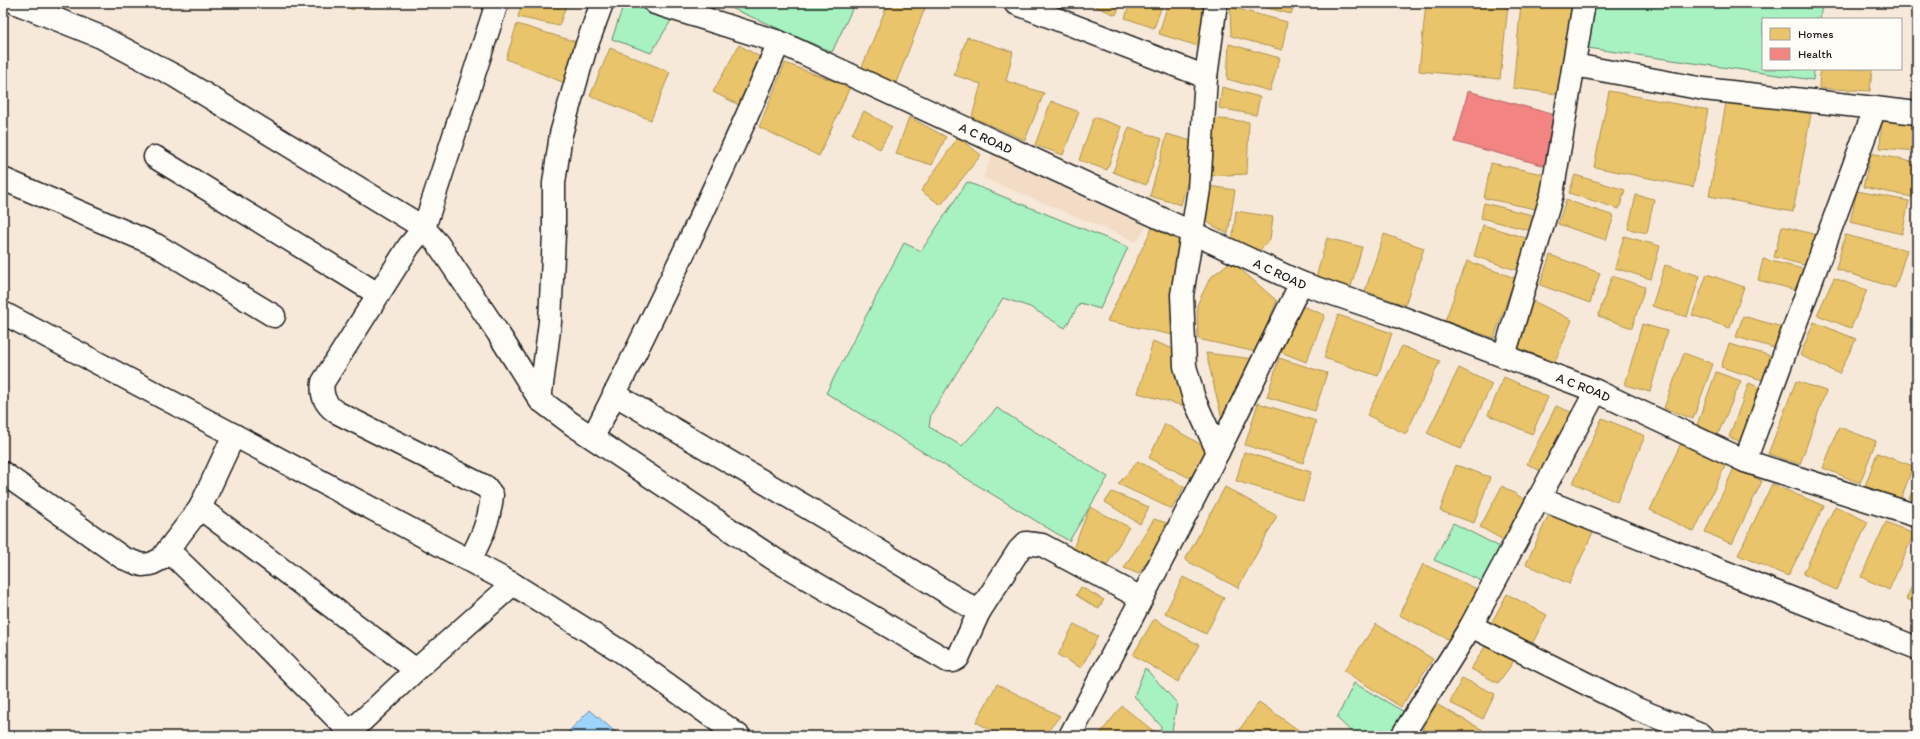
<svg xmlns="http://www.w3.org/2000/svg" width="1920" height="739" font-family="Itim,sans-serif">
	<rect width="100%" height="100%" fill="#f7e9da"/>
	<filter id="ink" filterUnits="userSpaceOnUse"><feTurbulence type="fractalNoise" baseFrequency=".025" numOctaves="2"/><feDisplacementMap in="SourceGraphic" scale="8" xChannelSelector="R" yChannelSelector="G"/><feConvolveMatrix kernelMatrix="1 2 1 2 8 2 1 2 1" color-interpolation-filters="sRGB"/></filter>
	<g filter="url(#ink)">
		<!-- built -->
		<path fill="#f2dcc6" d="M992,154L1149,222L1137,242L983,178Z"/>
		<!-- green -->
		<g fill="#a8f2c1" stroke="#62876e">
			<path d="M624,3L672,19L651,53L612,39Z"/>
			<path d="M730,3H855L832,52L729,7Z"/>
			<path d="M1591,3H1822L1820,19H1763V69H1814L1813,80L1588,48Z"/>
			<path d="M967,182L1128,247L1100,309L1080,303L1065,328L1030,307L1003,298L931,414L929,427L962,446L997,408L1108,477L1069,541L826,393L904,243L921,251Z"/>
			<path d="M1453,523L1502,548L1484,582L1434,560Z"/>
			<path d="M1145,668L1177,703L1171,736H1160L1161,726L1134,696Z"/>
			<path d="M1354,683L1406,713L1387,736H1356L1337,718Z"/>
		</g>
		<!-- water -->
		<path fill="#9dd4fc" stroke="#698aa2" d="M590,710L620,736H564Z"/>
		<!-- homes -->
		<g fill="#e9c46a" stroke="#ac9253">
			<path d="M338,3H357L353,10Z"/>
			<path d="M522,3H567L559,26L518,17Z"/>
			<path d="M888,3H927L894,88L860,72Z"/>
			<path d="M1087,3H1121L1116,15Z"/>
			<path d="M1130,3H1163L1154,28L1125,18Z"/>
			<path d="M1168,3H1211L1198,46L1159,34Z"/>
			<path d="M1247,3H1295L1291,14Z"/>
			<path d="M1426,3H1480L1508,6L1500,79L1419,71Z"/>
			<path d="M1521,3H1575L1564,95L1513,88Z"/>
			<path d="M1230,7L1287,22L1282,50L1231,36Z"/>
			<path d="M517,24L580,43L567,84L506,59Z"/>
			<path d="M967,37L1013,52L1006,81L1044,93L1025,140L972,117L981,84L954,75Z"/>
			<path d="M1229,44L1280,58L1270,91L1227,79Z"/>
			<path d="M739,45L765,60L743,107L713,92Z"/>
			<path d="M610,48L670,72L651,120L590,96Z"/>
			<path d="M785,63L850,87L819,156L759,127Z"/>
			<path d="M1820,69H1872L1870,91L1819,88Z"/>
			<path d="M1222,87L1260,97L1256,115L1219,108Z"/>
			<path d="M1609,91L1708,110L1693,187L1594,167Z"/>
			<path d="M1727,98L1811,114L1793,212L1709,196Z"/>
			<path d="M1051,101L1079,112L1063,155L1035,145Z"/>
			<path d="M864,111L892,127L880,149L852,134Z"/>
			<path d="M1882,116L1917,119V151L1880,148Z"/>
			<path d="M909,117L946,137L932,165L896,154Z"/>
			<path d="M1094,117L1122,127L1107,170L1079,160Z"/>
			<path d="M1212,118L1249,122L1247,174L1207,176Z"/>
			<path d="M1129,127L1162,139L1146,185L1113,172Z"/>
			<path d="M1167,134L1198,143L1181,205L1150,196Z"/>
			<path d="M958,137L981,155L941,205L921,191Z"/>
			<path d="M1871,153L1917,163V198L1863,187Z"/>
			<path d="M1491,163L1547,175L1540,210L1484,198Z"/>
			<path d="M1575,175L1625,190L1619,209L1569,193Z"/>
			<path d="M1202,185L1235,190L1228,234L1203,220Z"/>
			<path d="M1857,191L1909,201L1902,234L1850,222Z"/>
			<path d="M1636,195L1654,199L1647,233L1628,229Z"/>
			<path d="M1566,200L1614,216L1606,240L1558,224Z"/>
			<path d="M1484,203L1536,216L1532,231L1481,218Z"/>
			<path d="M1236,211L1273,217L1270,239L1257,254L1232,243Z"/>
			<path d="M1483,225L1529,239L1519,271L1474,256Z"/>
			<path d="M1782,226L1817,235L1808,266L1774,257Z"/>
			<path d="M1152,228L1181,241L1173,335L1107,321Z"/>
			<path d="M1384,234L1424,248L1405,305L1365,291Z"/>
			<path d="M1845,235L1907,250L1895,288L1836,269Z"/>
			<path d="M1624,236L1660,246L1651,279L1615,268Z"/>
			<path d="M1327,238L1362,247L1349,294L1314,285Z"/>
			<path d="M1550,255L1600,273L1590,303L1540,285Z"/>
			<path d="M1763,259L1807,270L1799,291L1758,280Z"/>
			<path d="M1231,261L1277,301L1256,352L1198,339L1197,305L1210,278Z"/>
			<path d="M1467,261L1515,278L1494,338L1445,321Z"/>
			<path d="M1665,265L1700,276L1687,317L1652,306Z"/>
			<path d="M1707,274L1744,287L1730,328L1692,315Z"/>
			<path d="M1612,276L1645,287L1632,328L1598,316Z"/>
			<path d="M1834,278L1867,290L1851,328L1817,315Z"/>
			<path d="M1533,301L1572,320L1555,362L1515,347Z"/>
			<path d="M1300,305L1325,315L1306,362L1281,352Z"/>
			<path d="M1338,315L1392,333L1378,376L1324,358Z"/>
			<path d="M1743,316L1789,329L1782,350L1736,337Z"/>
			<path d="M1814,322L1856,339L1839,374L1800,355Z"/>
			<path d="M1642,324L1667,331L1650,392L1625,385Z"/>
			<path d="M1153,341L1176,350L1191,408L1138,393Z"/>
			<path d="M1729,344L1779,358L1769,382L1721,367Z"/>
			<path d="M1402,346L1440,361L1406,434L1367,415Z"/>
			<path d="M1206,353L1254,359L1224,427Z"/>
			<path d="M1684,353L1713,364L1693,419L1664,408Z"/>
			<path d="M1279,358L1327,373L1315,411L1267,397Z"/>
			<path d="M1459,368L1492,384L1461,449L1427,433Z"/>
			<path d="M1716,372L1741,381L1718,434L1697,425Z"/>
			<path d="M1504,377L1548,397L1532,434L1488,415Z"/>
			<path d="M1796,381L1826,391L1800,464L1768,454Z"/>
			<path d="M1749,383L1765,390L1745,444L1729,437Z"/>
			<path d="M1258,403L1316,421L1303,463L1245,445Z"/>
			<path d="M1556,406L1576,414L1548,475L1527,464Z"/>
			<path d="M1602,418L1645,436L1617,502L1573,483Z"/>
			<path d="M1165,424L1209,449L1190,478L1149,458Z"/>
			<path d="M1839,427L1876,441L1860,483L1823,468Z"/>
			<path d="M1682,441L1727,462L1694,532L1650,510Z"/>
			<path d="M1244,452L1311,472L1303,501L1236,481Z"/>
			<path d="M1877,453L1913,466L1901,499L1865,486Z"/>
			<path d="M1138,461L1184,487L1172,509L1118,484Z"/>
			<path d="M1456,465L1490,477L1474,523L1440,511Z"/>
			<path d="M1734,468L1762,481L1732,544L1705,532Z"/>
			<path d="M1917,479V503L1909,499Z"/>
			<path d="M1772,484L1824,506L1788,576L1738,555Z"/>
			<path d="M1502,486L1529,502L1507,542L1480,527Z"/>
			<path d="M1225,487L1277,516L1238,588L1185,560Z"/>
			<path d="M1112,492L1149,507L1140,524L1105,502Z"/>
			<path d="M1835,506L1868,522L1836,590L1803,574Z"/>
			<path d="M1090,507L1129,527L1107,565L1072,551Z"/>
			<path d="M1551,510L1594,530L1569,584L1526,564Z"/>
			<path d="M1154,519L1170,524L1139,574L1124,568Z"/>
			<path d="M1886,522L1914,534L1889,590L1861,577Z"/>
			<path d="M1423,564L1477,589L1452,641L1399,615Z"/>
			<path d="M1917,575V604L1906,599Z"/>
			<path d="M1183,577L1224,598L1206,634L1165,613Z"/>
			<path d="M1081,587L1104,600L1098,609L1076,595Z"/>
			<path d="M1507,594L1547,615L1529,650L1488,629Z"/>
			<path d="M1154,619L1199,645L1178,682L1133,655Z"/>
			<path d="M1074,624L1098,636L1081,668L1058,655Z"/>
			<path d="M1376,624L1433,659L1401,707L1344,671Z"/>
			<path d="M1486,645L1514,661L1498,683L1471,669Z"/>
			<path d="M1462,678L1495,694L1483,719L1450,703Z"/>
			<path d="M997,684L1060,716L1044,736H1001L976,722Z"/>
			<path d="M1259,702L1307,736H1235Z"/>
			<path d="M1436,704L1483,730L1480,736H1428L1421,732Z"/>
			<path d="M1122,706L1156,733L1154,736H1098Z"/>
		</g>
		<!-- health -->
		<path fill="#f28482" stroke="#b26563" d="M1468,91L1559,116L1546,166L1455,142Z"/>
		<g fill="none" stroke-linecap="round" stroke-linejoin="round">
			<defs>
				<g id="street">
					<path d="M16,3L101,37L175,76L424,228L438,244L498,333L540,400L572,424L774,559L948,661H953L958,658L979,612"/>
					<path id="s1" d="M655,3L779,42L1301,283L1392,314L1596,391L1745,461L1917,516"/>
					<path d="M1015,3L1206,77"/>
					<path d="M1574,65L1704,89L1875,108L1745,461"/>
					<path d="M1875,108L1917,113"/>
					<path d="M155,157L378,294"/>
					<path d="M3,179L156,245L274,316"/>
					<path d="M3,313L234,435L200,508L161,559L151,564L142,565L123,558L3,473"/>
					<path d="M1504,356L1552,194L1584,3"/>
					<path d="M614,394L832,522L979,612L1019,550L1026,543L1042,545L1141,598"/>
					<path d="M540,400L550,322L554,234V183L561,134L585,50L602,3"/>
					<path d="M234,435L513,584"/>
					<path d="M593,437C659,307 722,176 779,42"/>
					<path d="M1218,452L1301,283"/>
					<path d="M1538,498L1917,648"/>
					<path d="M200,508L416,670"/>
					<path d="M168,550L231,611L350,732"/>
					<path d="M470,560C481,539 490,520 492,495L486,487L336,412C325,404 321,396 323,382L409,246L424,228L497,3"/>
					<path d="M1471,626L1637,709L1703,736"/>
					<path d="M346,736L416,670L513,584L625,654L739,736"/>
					<path d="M1070,736L1218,452L1194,399L1185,366L1182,295L1199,189L1206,77L1216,3"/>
					<path d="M1402,736L1471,626L1596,391"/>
				</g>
			</defs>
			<!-- street casing -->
			<use href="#street" stroke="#1c1c1c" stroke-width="25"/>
			<!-- street -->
			<use href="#street" stroke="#fdfcf7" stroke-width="22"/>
		</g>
	</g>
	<g text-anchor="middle" stroke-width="4" stroke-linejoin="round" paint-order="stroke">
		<!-- street labels -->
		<g font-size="13" fill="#1c1c1c" stroke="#fdfcf7">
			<text dy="5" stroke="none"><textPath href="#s1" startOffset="358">A C ROAD</textPath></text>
			<text dy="5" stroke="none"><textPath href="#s1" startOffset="682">A C ROAD</textPath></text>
			<text dy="5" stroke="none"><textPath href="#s1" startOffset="1006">A C ROAD</textPath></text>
		</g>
	</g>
	<!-- margin -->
	<rect width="1920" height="739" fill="none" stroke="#fdfcf7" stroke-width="16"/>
	<rect x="8" y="8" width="1904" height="723" fill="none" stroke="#1c1c1c" stroke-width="1.5" filter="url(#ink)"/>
	<!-- legend -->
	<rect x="1762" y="18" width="140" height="52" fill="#fdfcf7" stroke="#a3a29f"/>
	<rect x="1770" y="28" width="20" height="12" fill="#e9c46a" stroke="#a3a29f"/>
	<text x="1798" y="38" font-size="12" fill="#1c1c1c">Homes</text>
	<rect x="1770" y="48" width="20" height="12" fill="#f28482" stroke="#a3a29f"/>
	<text x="1798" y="58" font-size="12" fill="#1c1c1c">Health</text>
</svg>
